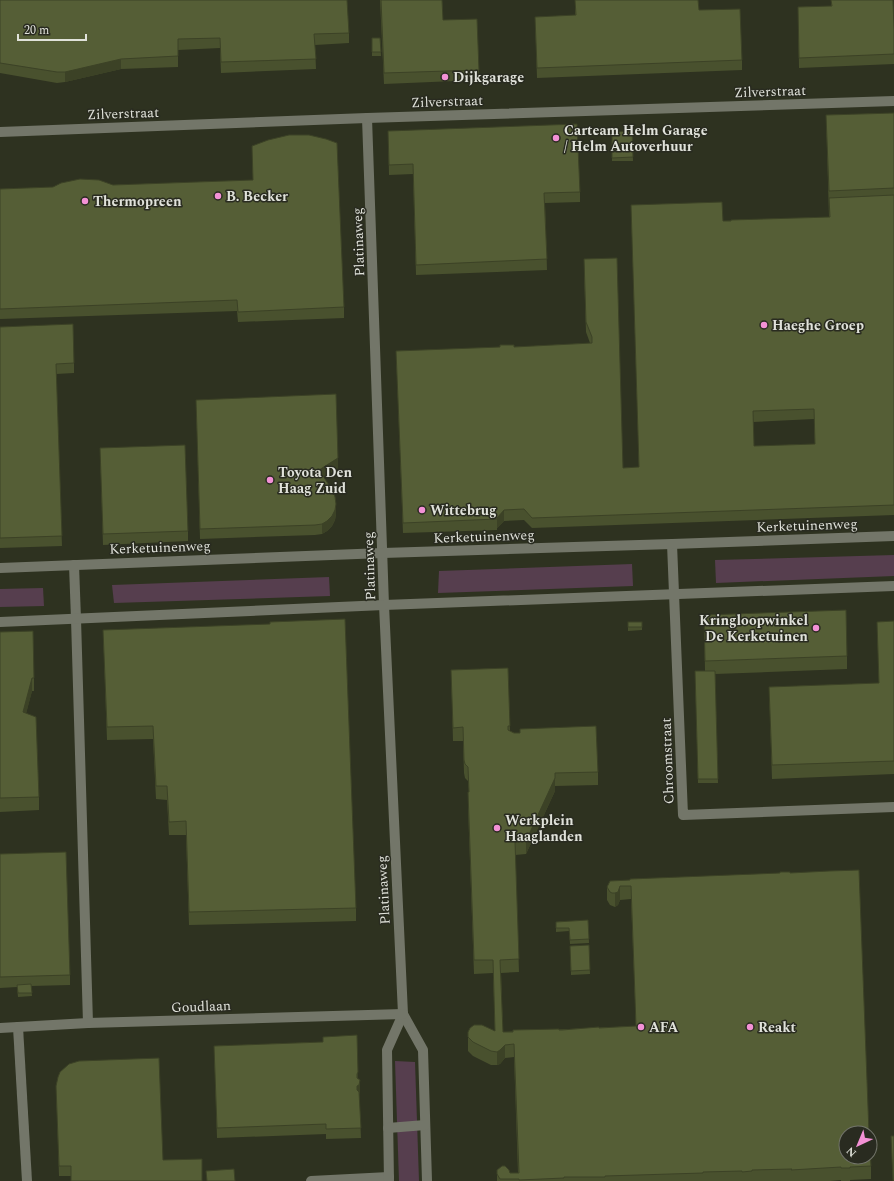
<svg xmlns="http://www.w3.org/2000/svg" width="894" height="1181" font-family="Spectral,serif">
	<rect width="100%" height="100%" fill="#292b20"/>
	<!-- built -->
	<path fill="#2e3220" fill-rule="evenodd" d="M0,0H894V1181H0ZM846,1133H870V1157H846Z"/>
	<!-- green -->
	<g fill="#563e4e">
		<path d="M894,555V576L716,583L715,560Z"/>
		<path d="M632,564L633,586L438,593L439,571Z"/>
		<path d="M329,577L330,596L114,603L112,585Z"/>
		<path d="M43,588L44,606L0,607V589Z"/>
		<path d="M395,1061L415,1062L419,1181H399Z"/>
	</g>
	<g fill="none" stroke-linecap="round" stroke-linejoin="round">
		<!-- lane -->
		<g stroke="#737669" stroke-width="10">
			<path d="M76,619L88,1023"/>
			<path d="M18,1027L27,1181"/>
			<path d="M311,1181L389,1177"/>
		</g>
		<!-- street -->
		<g stroke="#737669" stroke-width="10">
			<path d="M367,118L384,605L403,1014L387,1050L389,1181"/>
			<path d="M0,132L367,118L894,101"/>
			<path d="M672,544L683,815L894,807"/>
			<path d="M74,565L76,619"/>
			<path d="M0,568L383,553L672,544L894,536"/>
			<path d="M0,622L384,605L894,586"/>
			<path d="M403,1014L423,1050L427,1181"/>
			<path d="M0,1028L88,1023L403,1014"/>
			<path d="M388,1128L425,1125"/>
		</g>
	</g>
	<!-- wall -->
	<g fill="#49512e" fill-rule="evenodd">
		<path d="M0,0L349,33V43L315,45L316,69L221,73L220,48L178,50V67L121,69L65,82L57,83L0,73Z"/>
		<path d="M380,0H442L443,20L479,70V80L384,84Z"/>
		<path d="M575,0H698L699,10L742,60V70L537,78L535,17L575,15Z"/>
		<path d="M831,0H893L894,29V64L799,68L798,7L831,6Z"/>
		<path d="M372,38H380L381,56H372Z"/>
		<path d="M894,113V515L532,528L524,520L504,521L497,528V530L403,533L396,351L514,347L590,343L586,332L584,269L623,468L639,467L631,205L723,221L829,217L826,115ZM814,419L815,444L754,446L753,422Z"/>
		<path d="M388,131L580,192V202L545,203L547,270L416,275L413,174L389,175Z"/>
		<path d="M632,131L633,161H612V132Z"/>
		<path d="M252,146L344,307V318L238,322L237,311L0,319V189L253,180Z"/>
		<path d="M0,327L74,363V373L56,374L62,546L0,548Z"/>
		<path d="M196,400L338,468L324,477L336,514L335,520L332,526L327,531L322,534L315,535L200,539Z"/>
		<path d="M100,448L188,531V541L103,545Z"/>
		<path d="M704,615L847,656V669L715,674L718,783H698L695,671H705Z"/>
		<path d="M894,621V774L772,779L769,687L879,683L877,622Z"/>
		<path d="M628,622H642V630L628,631Z"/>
		<path d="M103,630L356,908V921L189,925L186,835H169L167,800L156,799L153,739L107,740Z"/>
		<path d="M0,632L34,678V691H32L26,713L39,797V810L0,812Z"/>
		<path d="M508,668L510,731L598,772V785L555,786V791L526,854L515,855L519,972L501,973L503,1032L636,1026L631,899L620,900L618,905L615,907L610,905L607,900V887L630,880L871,1166V1179L850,1180V1181H841V1180L830,1181H497V1174L518,1173L514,1057L505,1058L500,1064L497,1065H491L473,1056L468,1051V1032L495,1031L493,973L474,974L468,806V792H469L468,781L465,778L464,773L463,741H453L451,670Z"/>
		<path d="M0,854L70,975V985L31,986L32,996L18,997L17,987L0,988Z"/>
		<path d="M588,920L589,943L570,944L569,931L556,932V922Z"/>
		<path d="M589,945L590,974L571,975L570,946Z"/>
		<path d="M323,1037L358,1079L360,1090L359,1095L361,1138L326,1139V1134L217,1138L214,1046L323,1042Z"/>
		<path d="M56,1086L163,1160L202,1181H71V1176H59Z"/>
	</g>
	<!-- shaded-wall -->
	<g fill="#3c4226">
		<path d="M121,59V69L65,82V72Z"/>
		<path d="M338,458V468L319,480V470Z"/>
		<path d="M336,504V514L335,520L332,526L327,531L322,534V524Z"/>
		<path d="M504,510V521L497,528V518Z"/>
		<path d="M32,678V691L23,726V712Z"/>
		<path d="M555,778V791L526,854V841Z"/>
		<path d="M620,886V900L618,905L615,907V893Z"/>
		<path d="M505,1045V1058L500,1064L497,1065V1052Z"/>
		<path d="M358,1072V1082L357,1084V1074Z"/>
		<path d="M360,1080V1090L359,1095L357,1096V1086Z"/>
	</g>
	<!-- building -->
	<g fill="#555e36" stroke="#3c4226" fill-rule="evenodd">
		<path d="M0,0H347L349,33L314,34L316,59L221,62L220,38L178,39V56L121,59L65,72H57L0,63Z"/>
		<path d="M381,0H442L443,20L477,19L479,70L384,73Z"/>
		<path d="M575,0H698L699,10L740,9L742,60L537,68L535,17L576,15Z"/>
		<path d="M831,0H893L894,29V54L799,58L798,7L832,6Z"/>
		<path d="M372,38H380L381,52H372Z"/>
		<path d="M894,113V188L829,191L826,115Z"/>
		<path d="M577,124L580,192L544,193L547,259L416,265L413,164L389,165L388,131Z"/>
		<path d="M632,131L633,157L612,158V132Z"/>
		<path d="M289,135H309L326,139L337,143L344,307L238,312L237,300L0,309V189L53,187L61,183L80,179L99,180L113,185L253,180L252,146L268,140Z"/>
		<path d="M894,195V505L532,518L524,509L504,510L497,518V519L403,523L396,351L500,347V345H514V347L592,343V337L586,322L584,259L617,258L623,468L639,467L631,205L722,202L723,221H731V220L830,217L829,198ZM814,409L815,444L754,446L753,411Z"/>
		<path d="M73,324L74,363L56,364L62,536L0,538V327Z"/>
		<path d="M336,394L338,458L319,470L333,491L335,497L336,504L335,510L332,516L327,521L322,524L315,525L200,529L196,400Z"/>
		<path d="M185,445L188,531L103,534L100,448Z"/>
		<path d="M846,610L847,656L705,661L704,615Z"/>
		<path d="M345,619L356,908L189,912L186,821L169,822L167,786H156L153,726L107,727L103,630L270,624V622Z"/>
		<path d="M894,621V761L772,765L769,687L879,683L877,622Z"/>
		<rect x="628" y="622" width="14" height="5"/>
		<path d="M33,631L34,678H32L23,712L36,717L39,797L0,798V632Z"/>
		<path d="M508,668L510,726H508V730L514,733H520V729L596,726L598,772L555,773V778L526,841L515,842L519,959L500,960L503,1032H513V1030L559,1029V1030H562L599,1027V1028L636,1026L631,886H620L618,892L615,893H612L610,892L607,887L610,881L630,880V879L780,873V872H790V873L829,871L859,870L869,1133H846V1157H870V1150L871,1166L850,1167V1168H841V1167L791,1170L792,1169L752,1170V1171L742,1172V1171L703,1172V1173L605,1176V1177H564V1178L519,1180V1179H500L497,1174V1170L502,1166H505L509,1170L510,1173H519L514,1044L505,1045L500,1050L497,1052L491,1051L473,1042L468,1037V1032L470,1028L474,1025H482L495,1031L493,960H474L468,792H469L468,767L465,764L464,760L463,727L453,728L451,670Z"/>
		<path d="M695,671H715L718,779H698Z"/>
		<path d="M66,852L70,975L0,977V854Z"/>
		<path d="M588,920L589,939L570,940L569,928H556V922Z"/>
		<path d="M589,945L590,970L571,971L570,946Z"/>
		<path d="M31,984L32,993H18L17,985Z"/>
		<path d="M357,1035L358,1072L357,1074V1078L360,1080L359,1085L357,1086V1090L359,1092L361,1128L326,1129V1124L217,1128L214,1046L323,1042V1037Z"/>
		<path d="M159,1058L163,1160L202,1159V1181H71V1166H59L56,1086L58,1077L60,1072L69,1064L79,1061Z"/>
		<path d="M891,1136H894V1181H893Z"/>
		<path d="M234,1169L235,1181H207L206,1171Z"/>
	</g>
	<!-- markers -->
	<g fill="#f391d5" stroke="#292b20" stroke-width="1.5">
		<circle cx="445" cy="77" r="4"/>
		<circle cx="556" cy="138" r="4"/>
		<circle cx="218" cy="196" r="4"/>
		<circle cx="85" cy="201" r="4"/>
		<circle cx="764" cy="325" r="4"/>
		<circle cx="270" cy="480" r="4"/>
		<circle cx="422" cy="510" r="4"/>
		<circle cx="816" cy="628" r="4"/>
		<circle cx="497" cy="828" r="4"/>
		<circle cx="641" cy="1027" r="4"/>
		<circle cx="750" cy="1027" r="4"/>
	</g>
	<g text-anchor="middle" stroke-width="3" stroke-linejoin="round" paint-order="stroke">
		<!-- poi labels -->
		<g font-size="14" font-weight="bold" fill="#e0e2da" stroke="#292b20" text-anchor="start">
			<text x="453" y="82">Dijkgarage</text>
			<text x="564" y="135">Carteam Helm Garage<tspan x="564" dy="16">/ Helm Autoverhuur</tspan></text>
			<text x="226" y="201">B. Becker</text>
			<text x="93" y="206">Thermopreen</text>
			<text x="772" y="330">Haeghe Groep</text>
			<text x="278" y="477">Toyota Den<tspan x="278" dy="16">Haag Zuid</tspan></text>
			<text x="430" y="515">Wittebrug</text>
			<text x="808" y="625" text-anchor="end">Kringloopwinkel<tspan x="808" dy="16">De Kerketuinen</tspan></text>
			<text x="505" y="825">Werkplein<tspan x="505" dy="16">Haaglanden</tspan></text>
			<text x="649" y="1032">AFA</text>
			<text x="758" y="1032">Reakt</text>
		</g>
		<!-- street labels -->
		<g font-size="14" fill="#e0e2da" stroke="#292b20">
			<text transform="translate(770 91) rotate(-2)" y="5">Zilverstraat</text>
			<text transform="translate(447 101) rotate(-2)" y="5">Zilverstraat</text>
			<text transform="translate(123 113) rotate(-2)" y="5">Zilverstraat</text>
			<text transform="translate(358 242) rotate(-92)" y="5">Platinaweg</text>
			<text transform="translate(807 525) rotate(-2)" y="5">Kerketuinenweg</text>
			<text transform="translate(484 536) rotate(-2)" y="5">Kerketuinenweg</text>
			<text transform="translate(160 547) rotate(-2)" y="5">Kerketuinenweg</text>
			<text transform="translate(369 566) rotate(-92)" y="5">Platinaweg</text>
			<text transform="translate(667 761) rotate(-92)" y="5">Chroomstraat</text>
			<text transform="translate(383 890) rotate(-93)" y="5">Platinaweg</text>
			<text transform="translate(201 1006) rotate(-2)" y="5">Goudlaan</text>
		</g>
	</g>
	<!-- north arrow -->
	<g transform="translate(858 1145) rotate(224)"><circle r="19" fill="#292b20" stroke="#72746a"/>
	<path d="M0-3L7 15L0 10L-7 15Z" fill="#f391d5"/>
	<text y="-6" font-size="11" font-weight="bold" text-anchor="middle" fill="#e0e2da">N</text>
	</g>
	<!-- scale -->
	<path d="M18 34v6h68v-6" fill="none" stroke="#e0e2da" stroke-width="2"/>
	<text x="24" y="34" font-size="12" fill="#e0e2da" stroke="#292b20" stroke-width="3" paint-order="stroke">20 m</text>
</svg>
